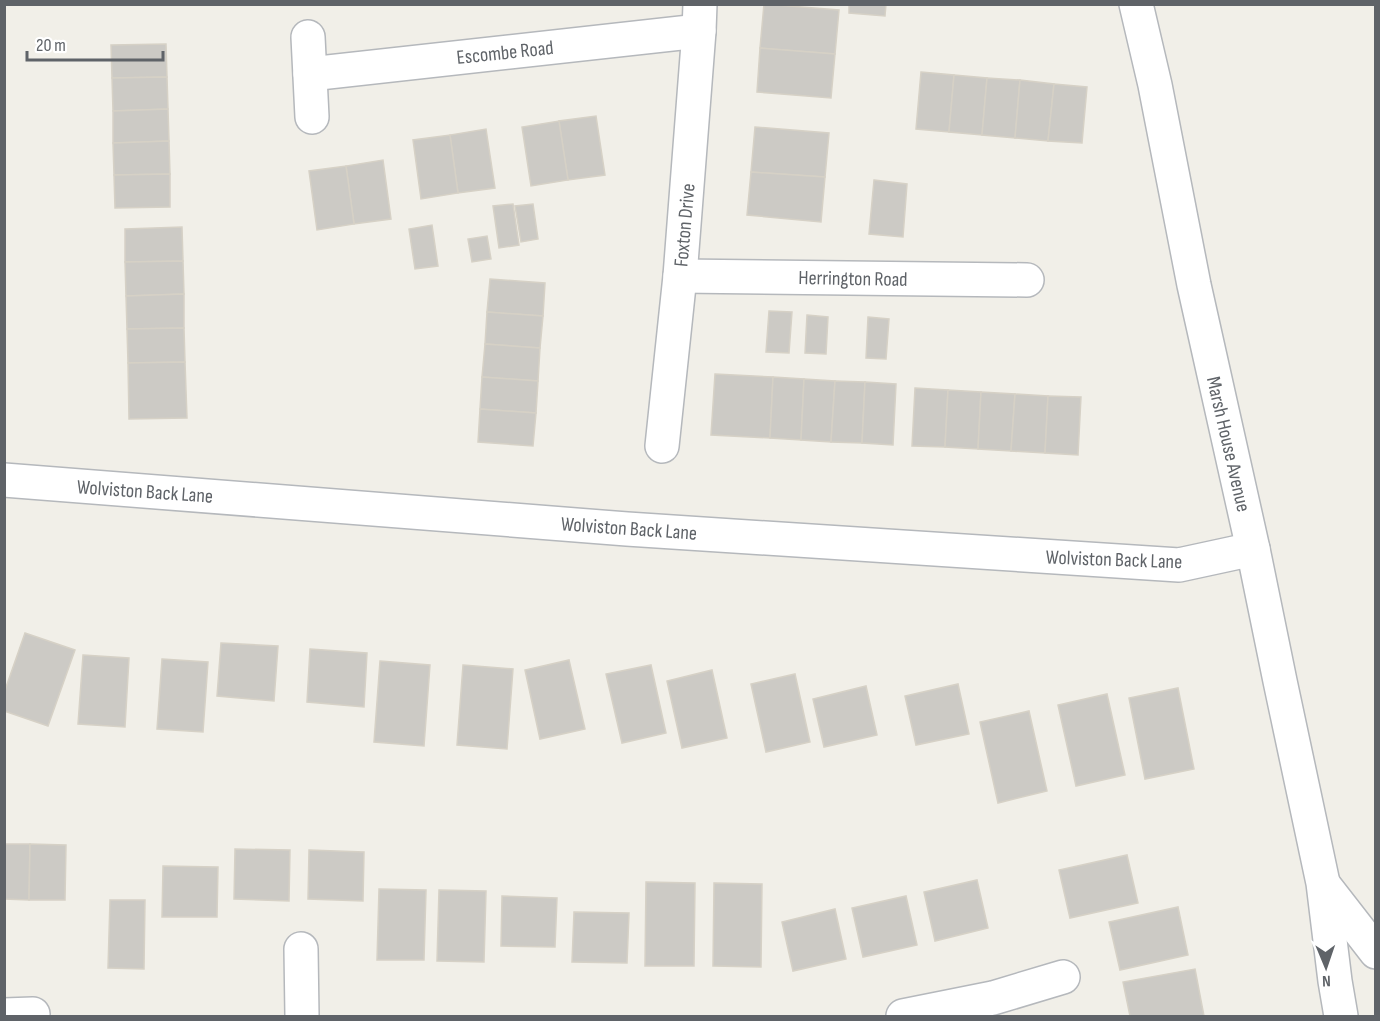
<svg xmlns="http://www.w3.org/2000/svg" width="1380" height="1021" font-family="'Sofia Sans Condensed',sans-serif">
	<rect width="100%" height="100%" fill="#f1efe8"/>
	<!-- building -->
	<g fill="#cccac5" stroke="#d6d1c6" stroke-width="1.5">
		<path d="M764,4L839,10L835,54L760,48Z"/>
		<path d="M849,4H886L885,16L849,13Z"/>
		<path d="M166,44L167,77L112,78L111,45Z"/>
		<path d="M760,48L835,54L831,98L757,92Z"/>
		<path d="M921,72L954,75L949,132L916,129Z"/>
		<path d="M954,75L987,78L982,135L949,132Z"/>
		<path d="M167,77L168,109L113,111L112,78Z"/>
		<path d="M987,78L1020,80L1015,138L982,135Z"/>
		<path d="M1020,80L1054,84L1048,141L1015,138Z"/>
		<path d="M1054,84L1087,87L1082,143L1048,141Z"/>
		<path d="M168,109L169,141L113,143V111Z"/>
		<path d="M596,116L605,175L568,180L559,121Z"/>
		<path d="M559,121L568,180L531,186L522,127Z"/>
		<path d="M755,127L829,133L825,177L751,172Z"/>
		<path d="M486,129L495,188L458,193L450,135Z"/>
		<path d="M450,135L458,193L421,199L413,140Z"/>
		<path d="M169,141L170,174L114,175L113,143Z"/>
		<path d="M383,160L391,219L354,224L346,166Z"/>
		<path d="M346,166L354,224L317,230L309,171Z"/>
		<path d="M751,172L825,177L821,222L747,215Z"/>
		<path d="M170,174V207L115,208L114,175Z"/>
		<path d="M874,180L907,184L903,237L869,234Z"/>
		<path d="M513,204L519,245L499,248L493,206Z"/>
		<path d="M533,204L538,239L521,242L515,206Z"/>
		<path d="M432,225L438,266L415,269L409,229Z"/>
		<path d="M182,227L183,261L125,262V229Z"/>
		<path d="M487,236L491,259L472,262L468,239Z"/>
		<path d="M183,261L184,294L126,296L125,262Z"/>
		<path d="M490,279L545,283L543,316L487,312Z"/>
		<path d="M184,294V328L127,329L126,296Z"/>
		<path d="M769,311L792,312L789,353L766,352Z"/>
		<path d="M487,312L543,316L540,348L485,344Z"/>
		<path d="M807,315L828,317L826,354L805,353Z"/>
		<path d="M868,317L889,319L886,359L866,358Z"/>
		<path d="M184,328L185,362L128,363L127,329Z"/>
		<path d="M485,344L540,348L538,381L482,377Z"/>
		<path d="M185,362L187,418L129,419L128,363Z"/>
		<path d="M715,374L773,377L770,438L711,435Z"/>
		<path d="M482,377L538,381L536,413L480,409Z"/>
		<path d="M773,377L804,379L801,440L770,438Z"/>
		<path d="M804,379L835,381L831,442L801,440Z"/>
		<path d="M835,381L865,382L862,443L831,442Z"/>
		<path d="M865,382L896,384L893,445L862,443Z"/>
		<path d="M915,388L948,390L945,447L912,446Z"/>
		<path d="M948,390L981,392L978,449L945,447Z"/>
		<path d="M981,392L1015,394L1011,451L978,449Z"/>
		<path d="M1015,394L1048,396L1045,453L1011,451Z"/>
		<path d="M1048,396L1081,397L1078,455L1045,453Z"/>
		<path d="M480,409L536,413L533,446L478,442Z"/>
		<path d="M25,633L75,650L48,726L4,711V693Z"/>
		<path d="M221,643L278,646L274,701L217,696Z"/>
		<path d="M310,649L367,653L364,707L307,702Z"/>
		<path d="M83,655L129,658L125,727L78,724Z"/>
		<path d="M162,659L208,662L203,732L157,729Z"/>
		<path d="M569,660L585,729L540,739L525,670Z"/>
		<path d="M380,661L430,665L424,746L374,742Z"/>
		<path d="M463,665L513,669L507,749L457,745Z"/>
		<path d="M651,665L666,733L622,743L606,674Z"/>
		<path d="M712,670L727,738L682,748L667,681Z"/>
		<path d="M795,674L810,742L766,752L751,684Z"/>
		<path d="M958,684L969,734L916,745L905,696Z"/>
		<path d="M866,686L877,735L824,747L813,699Z"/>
		<path d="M1178,688L1194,769L1145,779L1129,698Z"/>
		<path d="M1107,694L1125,775L1076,786L1058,705Z"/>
		<path d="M1029,711L1047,791L998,803L980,722Z"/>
		<path d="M4,844H30L29,900L4,899Z"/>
		<path d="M30,844L66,845L65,900H29Z"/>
		<path d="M235,849L290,850L289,901L234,899Z"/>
		<path d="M309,850L364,852L363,901L308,899Z"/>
		<path d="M1127,855L1138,903L1070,918L1059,870Z"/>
		<path d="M163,866L218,867L217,917H162Z"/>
		<path d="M977,880L988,928L935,941L924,892Z"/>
		<path d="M646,882L695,883L694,966H645Z"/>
		<path d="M714,883L762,884L761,967L713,966Z"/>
		<path d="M379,889L426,890L424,960H377Z"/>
		<path d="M439,890L486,891L484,962L437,961Z"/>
		<path d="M502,896L557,898L555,947L501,946Z"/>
		<path d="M906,896L917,945L863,957L852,908Z"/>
		<path d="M110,900H145L144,969L108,968Z"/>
		<path d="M1178,907L1188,955L1120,970L1109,922Z"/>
		<path d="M835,909L846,959L793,971L782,922Z"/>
		<path d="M574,912L629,913L627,963L572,962Z"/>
		<path d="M1195,969L1204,1016H1130L1123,982Z"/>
	</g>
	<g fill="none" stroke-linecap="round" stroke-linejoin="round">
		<defs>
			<g id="minor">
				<path d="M308,37L312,117"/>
				<path d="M310,74L699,31"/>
				<path d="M680,276L1027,280"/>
				<path d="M662,446L680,276L699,31L700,4"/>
				<path d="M4,480L627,529L1179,565L1253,549"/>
				<path d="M301,949L302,1016"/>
				<path d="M4,1015L33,1014"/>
				<path d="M903,1016L993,998L1063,977"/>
			</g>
			<g id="tertiary">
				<path d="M1136,4L1155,85L1194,285L1253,549L1280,681L1323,883L1335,981L1341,1016"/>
				<path d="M1324,885L1376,952"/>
			</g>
		</defs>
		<!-- minor casing -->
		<use href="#minor" stroke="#b5b8bc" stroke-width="36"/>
		<!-- tertiary casing -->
		<use href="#tertiary" stroke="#b5b8bc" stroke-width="36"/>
		<!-- minor -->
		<use href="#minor" stroke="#fff" stroke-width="33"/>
		<!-- tertiary -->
		<use href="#tertiary" stroke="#fff" stroke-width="33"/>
	</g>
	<g text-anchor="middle" stroke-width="5" stroke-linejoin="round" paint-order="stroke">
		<!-- street labels -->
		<g font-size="20" fill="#5f6368" stroke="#fff">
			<text transform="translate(505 52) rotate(-6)" y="7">Escombe Road</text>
			<text transform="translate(684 225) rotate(-85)" y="7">Foxton Drive</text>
			<text transform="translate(853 278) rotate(1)" y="7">Herrington Road</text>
			<text transform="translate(1229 444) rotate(77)" y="7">Marsh House Avenue</text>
			<text transform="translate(145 491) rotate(4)" y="7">Wolviston Back Lane</text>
			<text transform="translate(629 528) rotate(4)" y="7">Wolviston Back Lane</text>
			<text transform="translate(1114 559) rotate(2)" y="7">Wolviston Back Lane</text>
		</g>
	</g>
	<!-- border -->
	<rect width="1380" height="1021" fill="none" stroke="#5f6368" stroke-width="12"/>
	<!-- north arrow -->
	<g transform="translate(1326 967) rotate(178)" stroke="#ffffff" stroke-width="4.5" paint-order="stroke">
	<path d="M0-4.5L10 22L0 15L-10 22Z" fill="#5f6368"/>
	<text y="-9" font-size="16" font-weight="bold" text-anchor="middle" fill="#5f6368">N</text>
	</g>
	<!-- scale -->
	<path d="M27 51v9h136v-9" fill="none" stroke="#5f6368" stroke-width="3"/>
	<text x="36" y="51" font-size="18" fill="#5f6368" stroke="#ffffff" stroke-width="4.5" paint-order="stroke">20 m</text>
</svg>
